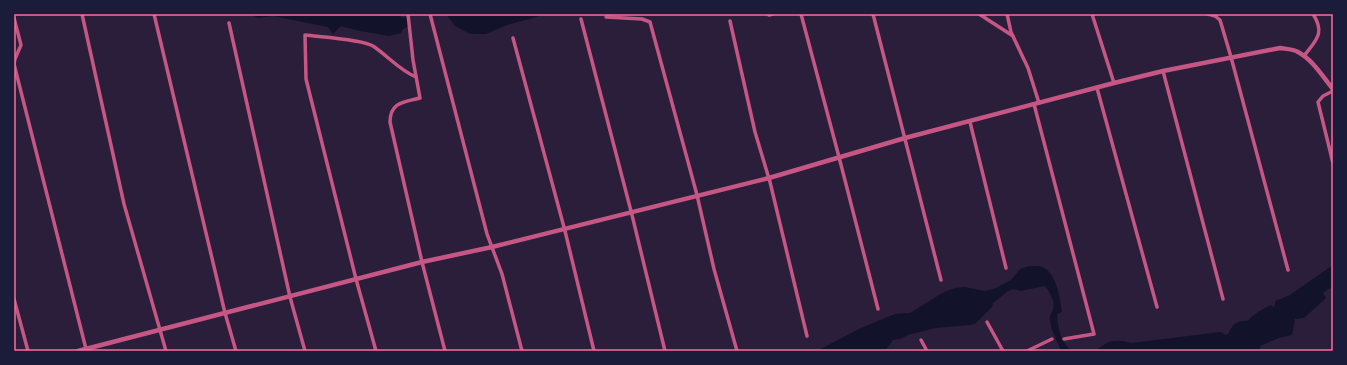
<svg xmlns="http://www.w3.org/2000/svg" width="1347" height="365" font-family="Lato,sans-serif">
	<rect width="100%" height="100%" fill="#1b1b3a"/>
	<!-- green -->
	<rect fill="#2a1e3b" x="14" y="14" width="1319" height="337"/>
	<!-- water -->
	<g fill="#12122b">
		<path d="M250,14H401V18L406,17L409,26L403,29L401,33L389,36L360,31L341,26L333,34L328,27L273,16L258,18Z"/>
		<path d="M446,14H547L507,25L486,34H470L455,26Z"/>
		<path d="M1333,265V291L1330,288L1323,293L1326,298L1304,318L1295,319L1292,335L1279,338L1260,346L1261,351H1095C1110,340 1114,339 1131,343L1221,332L1226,335L1229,333C1231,325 1239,320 1248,321C1253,314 1263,309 1271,305L1272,307L1275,306V301L1290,295Z"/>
		<path d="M1030,266C1035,266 1041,265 1046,269C1057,278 1060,298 1062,312L1057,314C1058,330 1060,340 1072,351H1061C1058,342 1051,330 1050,321C1049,316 1051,314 1053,309C1056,303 1049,291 1045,286L1020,291L1014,289L1008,291L993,303L992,307L976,323L970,325L935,328L908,335L900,339L893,340L885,351H817L859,329L885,318L895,314L910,313L944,292L955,288L965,287L985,291L996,288L1011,280L1020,269Z"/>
	</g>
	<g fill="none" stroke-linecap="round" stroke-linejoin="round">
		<!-- minor -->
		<g stroke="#c65784" stroke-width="3.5">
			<path d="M82,14L124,204L166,351"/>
			<path d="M154,14L225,313L236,351"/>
			<path d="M408,14L413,60L420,98C404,102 390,102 390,122L422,262L445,351"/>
			<path d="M430,14L487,234L502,274L522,351"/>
			<path d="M801,14L839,157L878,309"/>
			<path d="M873,14L941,280"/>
			<path d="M979,14L1013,36"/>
			<path d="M1007,14L1011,32L1028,68L1039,103"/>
			<path d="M1092,14L1114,83"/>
			<path d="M1208,14L1215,16L1220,20L1231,57L1288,270"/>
			<path d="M769,15L773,14"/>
			<path d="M606,17L642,19L650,22L697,195L714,269L737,351"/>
			<path d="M14,18L21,45L15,59L14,64L86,349"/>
			<path d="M581,19L632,215L665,351"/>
			<path d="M730,21L755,132L770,182L807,336"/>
			<path d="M229,23L290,297L305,351"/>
			<path d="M513,38L565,231L594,351"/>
			<path d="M1304,56C1315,41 1326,34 1313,14"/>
			<path d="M1163,71L1223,299"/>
			<path d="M1097,88L1157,307"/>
			<path d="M1333,91L1323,96L1318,102L1333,163"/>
			<path d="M1034,104L1094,334L1064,339"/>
			<path d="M970,122L1006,268"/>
			<path d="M14,299L28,351"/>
			<path d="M987,322L1003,351"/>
			<path d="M921,340L927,351"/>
			<path d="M376,351L356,279L306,79L305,35C321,37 361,39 373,46C388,56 399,70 416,77"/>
			<path d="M1027,351L1052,339"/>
		</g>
		<!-- tertiary -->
		<path stroke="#c65784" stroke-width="4.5" d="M78,351L422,262L492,247L769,178L905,138L1114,83L1163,71L1280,48C1286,49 1293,49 1298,52C1313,60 1323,77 1333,89"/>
	</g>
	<!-- border -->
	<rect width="1347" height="365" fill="none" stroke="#1b1b3a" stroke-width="30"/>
	<rect x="15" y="15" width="1317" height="335" fill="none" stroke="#ff6b9d" stroke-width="1.5"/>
</svg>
